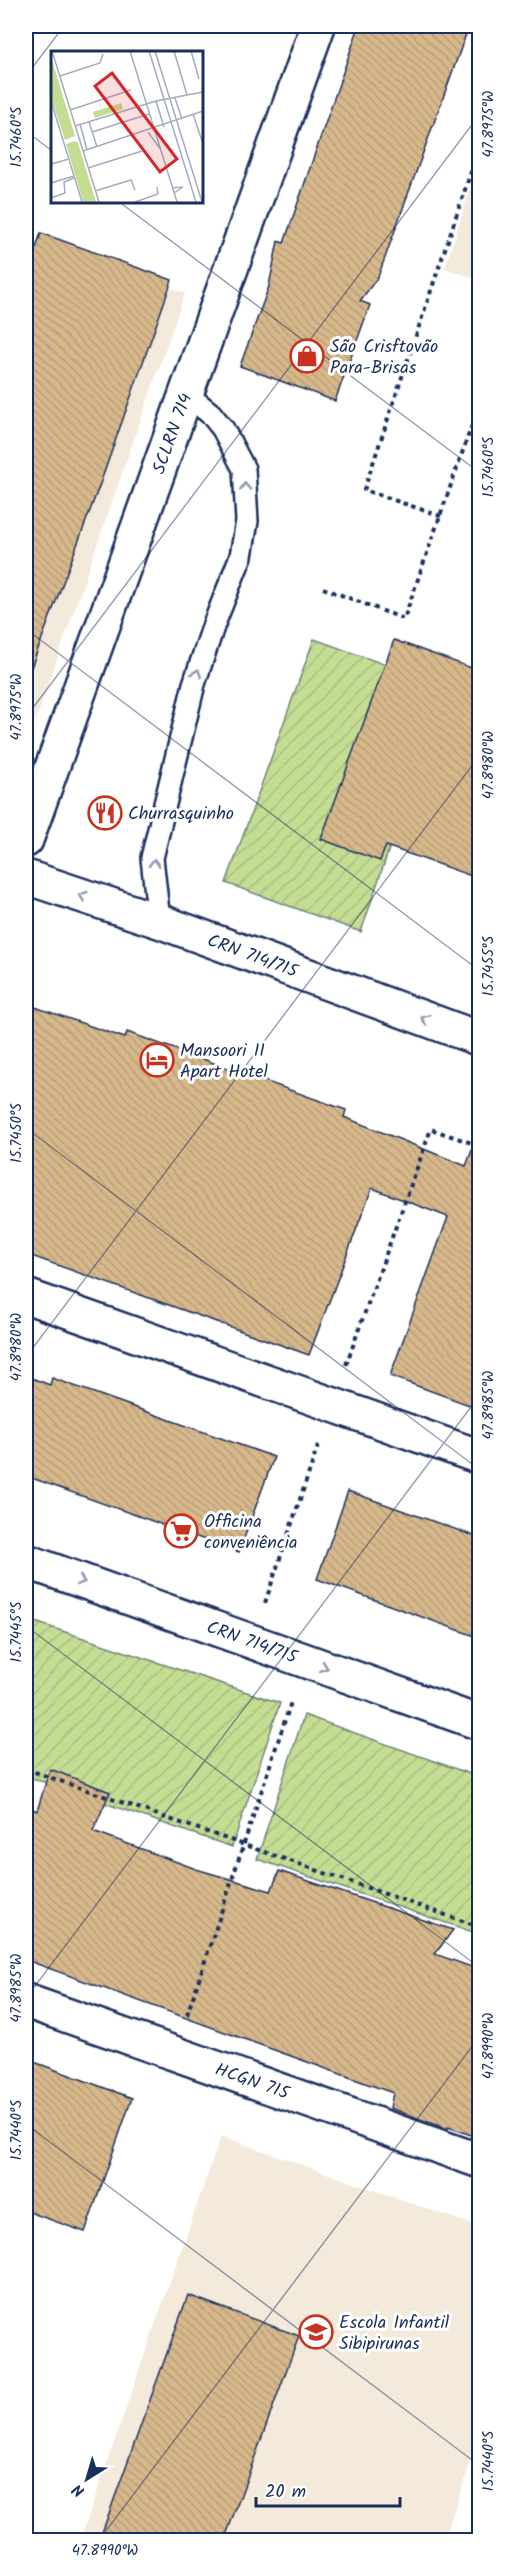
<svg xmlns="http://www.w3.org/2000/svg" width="505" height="2566" font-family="Kalam,sans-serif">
	<defs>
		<pattern id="garden-furrows" width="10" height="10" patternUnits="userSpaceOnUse" patternTransform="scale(1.5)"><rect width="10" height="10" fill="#c4dd93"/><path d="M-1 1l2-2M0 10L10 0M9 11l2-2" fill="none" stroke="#a8be81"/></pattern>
		<pattern id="building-back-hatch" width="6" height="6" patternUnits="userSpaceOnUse" patternTransform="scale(1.5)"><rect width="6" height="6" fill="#d6b88a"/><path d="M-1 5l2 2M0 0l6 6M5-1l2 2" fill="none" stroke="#b79e7a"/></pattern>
	</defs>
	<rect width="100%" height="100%" fill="#fff"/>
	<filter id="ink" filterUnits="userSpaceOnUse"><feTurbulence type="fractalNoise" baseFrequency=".0167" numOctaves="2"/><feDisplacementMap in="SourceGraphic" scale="12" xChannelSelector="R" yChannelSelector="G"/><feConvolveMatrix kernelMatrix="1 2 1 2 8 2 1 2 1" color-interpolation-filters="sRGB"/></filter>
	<g filter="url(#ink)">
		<!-- built -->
		<g fill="#f3eadc">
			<path d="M479,161V280L445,268Z"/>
			<path d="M61,249L185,293L26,748V351Z"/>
			<path d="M221,2136L479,2227V2437L444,2540H80Z"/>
		</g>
		<!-- garden -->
		<g fill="url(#garden-furrows)" stroke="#708678" stroke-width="1.5">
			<path d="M314,639L392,667L391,843L361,932L226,883Z"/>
			<path d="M26,1619L280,1703L232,1847L26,1776Z"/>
			<path d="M304,1715L479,1777V1934L257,1859Z"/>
		</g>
		<!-- building -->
		<g fill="url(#building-back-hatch)" stroke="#1b2f5e" stroke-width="1.5">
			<path d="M359,26H469L378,277L360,301L370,305L335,401L240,366L269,286L278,241L284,243Z"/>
			<path d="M41,233L172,280L100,484L29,673L26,672V277Z"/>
			<path d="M394,640L480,671V879L386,846L380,861L321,839Z"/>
			<path d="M35,1007L125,1038L127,1032L346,1110L344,1117L466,1166L475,1142L480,1143V1409L390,1376L448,1217L372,1188L309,1355L26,1254V1032Z"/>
			<path d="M26,1376L50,1385L52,1378L274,1457L239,1552L26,1476Z"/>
			<path d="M348,1491L480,1538V1638L317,1579Z"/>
			<path d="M50,1769L110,1792L93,1831L196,1869L271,1891L279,1871L453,1930L435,1954L480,1970V2138L448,2127V2129L390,2108L393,2093L26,1960V1806L37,1811Z"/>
			<path d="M26,2059L132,2098L85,2232L26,2211Z"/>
			<path d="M188,2295L299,2336L224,2541H99Z"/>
		</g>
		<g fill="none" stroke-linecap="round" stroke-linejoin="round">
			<defs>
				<path id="lane" d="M159,921L152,858L194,684L214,624L241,556L247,521L244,469L223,429L211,414L186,394"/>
				<g id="street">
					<path d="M26,1296L480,1457"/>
					<path id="s1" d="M26,2001L480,2161"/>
				</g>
				<g id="secondary">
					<path id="s2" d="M26,840L318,26"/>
					<path id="s3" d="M26,877L159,921L480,1039"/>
					<path id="s4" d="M26,1561L480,1723"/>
				</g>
			</defs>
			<!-- lane casing -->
			<use href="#lane" stroke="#1b2f5e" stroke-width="26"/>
			<!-- street casing -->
			<use href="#street" stroke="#1b2f5e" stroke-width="38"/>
			<!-- secondary casing -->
			<use href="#secondary" stroke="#1b2f5e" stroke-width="38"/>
			<!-- path -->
			<g stroke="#1b2f5e" stroke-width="4" stroke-dasharray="4.5 4.5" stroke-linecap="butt">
				<path d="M441,516L364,490L480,145"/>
				<path d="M323,588L404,619L480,402"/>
				<path d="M346,1365L431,1129L480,1146"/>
				<path d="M265,1603L319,1443"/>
				<path d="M26,1769L480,1927"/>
				<path d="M187,2015L291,1702"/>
			</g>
			<!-- lane -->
			<use href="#lane" stroke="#fff" stroke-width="21"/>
			<!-- street -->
			<use href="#street" stroke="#fff" stroke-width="33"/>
			<!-- secondary -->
			<use href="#secondary" stroke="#fff" stroke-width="33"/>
		</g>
		<!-- one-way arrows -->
		<defs><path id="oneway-chevron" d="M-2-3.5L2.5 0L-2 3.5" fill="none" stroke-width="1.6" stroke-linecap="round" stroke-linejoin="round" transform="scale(1.5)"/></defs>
		<g stroke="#8d97ae">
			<use href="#oneway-chevron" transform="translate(245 487) rotate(-93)"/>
			<use href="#oneway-chevron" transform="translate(197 673) rotate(-72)"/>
			<use href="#oneway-chevron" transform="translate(154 863) rotate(-91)"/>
			<use href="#oneway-chevron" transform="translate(83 896) rotate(-162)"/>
			<use href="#oneway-chevron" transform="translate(425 1019) rotate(-160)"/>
			<use href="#oneway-chevron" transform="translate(81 1581) rotate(19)"/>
			<use href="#oneway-chevron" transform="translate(324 1667) rotate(20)"/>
		</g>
	</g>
	<!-- ticks -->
	<path fill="none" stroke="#1b2f5e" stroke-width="1.5" stroke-opacity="0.45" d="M26,76L64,26M26,131L52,151M118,201L480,473M26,629L480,971M26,717L480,114M26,1128L480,1470M26,1357L480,755M26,1626L480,1968M26,1998L480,1395M26,2124L480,2466M99,2540L480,2036"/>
	<!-- icons -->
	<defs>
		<symbol id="shop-ring" viewBox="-11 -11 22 22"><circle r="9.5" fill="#fff" stroke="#c8321e" stroke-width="1.5"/><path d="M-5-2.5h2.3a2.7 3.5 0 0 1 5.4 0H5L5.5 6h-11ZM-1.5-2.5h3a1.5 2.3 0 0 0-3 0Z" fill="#c8321e"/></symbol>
		<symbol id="restaurant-ring" viewBox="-11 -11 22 22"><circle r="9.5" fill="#fff" stroke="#c8321e" stroke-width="1.5"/><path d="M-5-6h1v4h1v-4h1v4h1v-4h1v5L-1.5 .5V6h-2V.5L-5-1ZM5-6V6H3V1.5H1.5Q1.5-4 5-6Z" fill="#c8321e"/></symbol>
		<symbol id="hotel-ring" viewBox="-11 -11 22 22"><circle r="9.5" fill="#fff" stroke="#c8321e" stroke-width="1.5"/><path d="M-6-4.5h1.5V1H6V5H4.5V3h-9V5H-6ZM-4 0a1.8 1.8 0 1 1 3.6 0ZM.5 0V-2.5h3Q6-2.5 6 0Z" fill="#c8321e"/></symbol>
		<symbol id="supermarket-ring" viewBox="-11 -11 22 22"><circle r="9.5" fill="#fff" stroke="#c8321e" stroke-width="1.5"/><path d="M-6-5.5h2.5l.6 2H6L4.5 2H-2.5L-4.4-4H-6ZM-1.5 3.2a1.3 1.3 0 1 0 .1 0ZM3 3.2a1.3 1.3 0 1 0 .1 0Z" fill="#c8321e"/></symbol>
		<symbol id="school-ring" viewBox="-11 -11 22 22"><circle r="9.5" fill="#fff" stroke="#c8321e" stroke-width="1.5"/><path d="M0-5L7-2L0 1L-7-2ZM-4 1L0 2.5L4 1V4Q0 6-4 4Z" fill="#c8321e"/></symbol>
	</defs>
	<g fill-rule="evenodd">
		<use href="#shop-ring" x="288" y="337" width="38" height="38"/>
		<use href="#restaurant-ring" x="86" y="794" width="38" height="38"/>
		<use href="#hotel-ring" x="138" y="1041" width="38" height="38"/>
		<use href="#supermarket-ring" x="162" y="1512" width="38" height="38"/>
		<use href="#school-ring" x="297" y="2313" width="38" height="38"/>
	</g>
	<g text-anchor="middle" stroke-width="6" stroke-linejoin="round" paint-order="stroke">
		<!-- poi labels -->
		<g font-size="18" fill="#1b2f5e" stroke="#fff" text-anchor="start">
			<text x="330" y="352">São Crisftovão<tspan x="330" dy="21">Para-Brisas</tspan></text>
			<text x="128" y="819">Churrasquinho</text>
			<text x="180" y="1056">Mansoori II<tspan x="180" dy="21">Apart Hotel</tspan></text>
			<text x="204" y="1527">Officina<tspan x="204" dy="21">conveniência</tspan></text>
			<text x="339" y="2328">Escola Infantil<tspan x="339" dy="21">Sibipirunas</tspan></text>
		</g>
		<!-- street labels -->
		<g font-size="18" fill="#1b2f5e" stroke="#fff">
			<text dy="6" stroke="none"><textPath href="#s2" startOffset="432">SCLRN 714</textPath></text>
			<text dy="6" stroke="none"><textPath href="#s3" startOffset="240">CRN 714/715</textPath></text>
			<text dy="6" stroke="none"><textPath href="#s4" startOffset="240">CRN 714/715</textPath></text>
			<text dy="6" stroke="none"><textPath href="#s1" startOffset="240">HCGN 715</textPath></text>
		</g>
	</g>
	<!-- overview -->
	<g transform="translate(51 51)">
		<rect width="152" height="152" fill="#fff"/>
		<path d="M0,6L24,85L14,89L0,47ZM24,90L27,92L45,151H32L15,93Z" fill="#c4dd93"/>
		<path d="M70,52L72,58L44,67L42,61Z" fill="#c4dd93"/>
		<path fill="none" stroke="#a4acbf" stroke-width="1.5" d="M1,0L48,151M79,0L126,151M98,0L145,151M104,0L151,151M123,0L136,44M140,0L148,28M9,25L49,12L52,3M124,47L131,68M0,50L31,151M105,50L113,76M19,59L80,39M142,63L152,93M38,71L46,96M29,73L36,99M24,75L105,50L152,41M41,81L98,63M97,81L110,99M32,100L152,60M0,113L18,108M37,117L91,100M0,132L23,125M121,137L132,136L123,142M44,140L80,129L84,139M0,147L14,142L13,131L23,127M84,151L107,143L106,136"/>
		<path fill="#d62828" fill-opacity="0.15" stroke="#d62828" stroke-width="3" d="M61,22L126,108L109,121L44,35Z"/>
		<rect width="152" height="152" fill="none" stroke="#1b2f5e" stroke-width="3"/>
	</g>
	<!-- margin -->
	<rect width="505" height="2566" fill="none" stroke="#fff" stroke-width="66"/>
	<!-- north arrow -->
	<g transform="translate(87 2479) rotate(217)" stroke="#ffffff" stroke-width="4.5" paint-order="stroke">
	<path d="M0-4.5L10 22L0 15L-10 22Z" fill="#1b2f5e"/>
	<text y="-9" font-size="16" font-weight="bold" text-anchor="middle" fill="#1b2f5e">N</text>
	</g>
	<!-- scale -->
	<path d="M256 2497v9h144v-9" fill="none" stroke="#1b2f5e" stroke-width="3"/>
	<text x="265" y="2497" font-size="18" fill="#1b2f5e" stroke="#ffffff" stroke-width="4.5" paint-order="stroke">20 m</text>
	<rect x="33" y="33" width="439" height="2500" fill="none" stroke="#1b2f5e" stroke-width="2"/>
	<g font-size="15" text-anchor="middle" fill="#1b2f5e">
		<text transform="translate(488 124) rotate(-90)" y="5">47.8975°W</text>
		<text transform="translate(16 137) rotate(-90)" y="5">15.7460°S</text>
		<text transform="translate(488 467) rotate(-90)" y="5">15.7460°S</text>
		<text transform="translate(16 707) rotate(-90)" y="5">47.8975°W</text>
		<text transform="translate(488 765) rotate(-90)" y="5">47.8980°W</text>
		<text transform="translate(488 966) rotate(-90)" y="5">15.7455°S</text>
		<text transform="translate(16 1133) rotate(-90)" y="5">15.7450°S</text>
		<text transform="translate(16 1347) rotate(-90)" y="5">47.8980°W</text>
		<text transform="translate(488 1405) rotate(-90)" y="5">47.8985°W</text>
		<text transform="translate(16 1632) rotate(-90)" y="5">15.7445°S</text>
		<text transform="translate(16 1988) rotate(-90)" y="5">47.8985°W</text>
		<text transform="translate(488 2046) rotate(-90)" y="5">47.8990°W</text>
		<text transform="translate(16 2130) rotate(-90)" y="5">15.7440°S</text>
		<text transform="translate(488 2461) rotate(-90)" y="5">15.7440°S</text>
		<text x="105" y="2555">47.8990°W</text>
	</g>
</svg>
